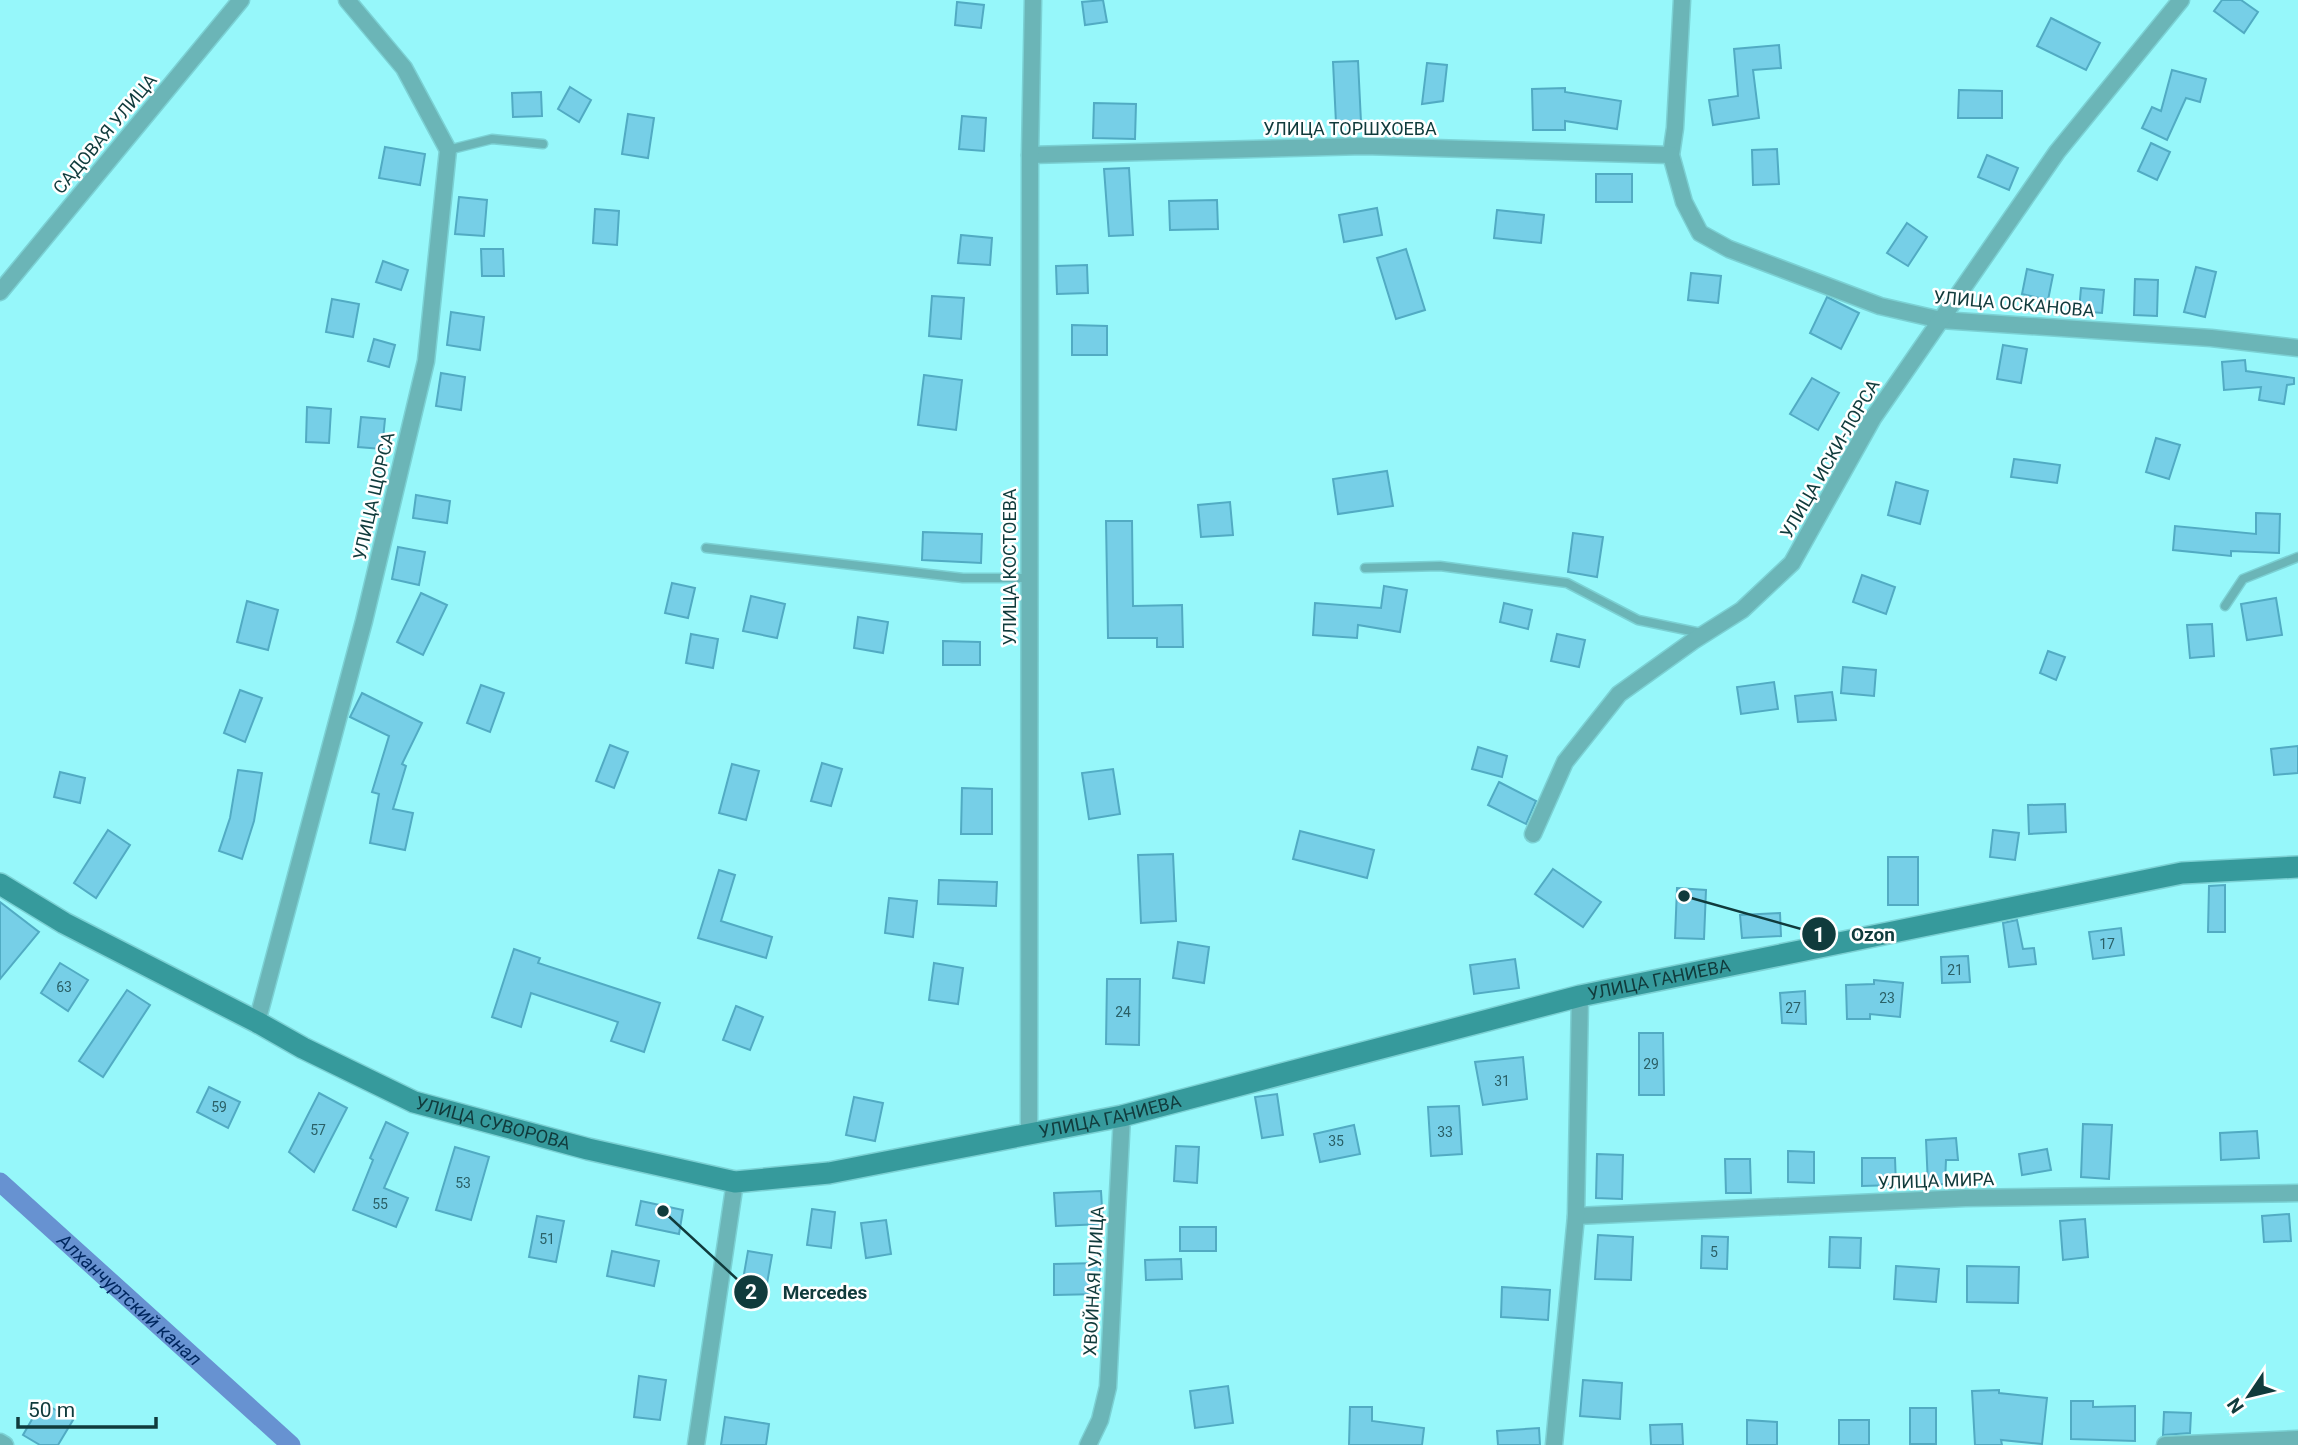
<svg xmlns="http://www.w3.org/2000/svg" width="2298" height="1445" font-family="Roboto,sans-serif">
	<rect width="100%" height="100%" fill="#96f7fa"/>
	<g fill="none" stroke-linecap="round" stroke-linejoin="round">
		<!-- canal -->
		<path stroke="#6792d1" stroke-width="19" id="s1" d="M0,1182L291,1445"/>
	</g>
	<!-- building -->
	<g fill="#76cfe7" stroke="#51abc3" stroke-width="2">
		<path d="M1103,0L1107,22L1085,25L1082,2Z"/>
		<path d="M2222,0H2241L2258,12L2244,33L2214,11Z"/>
		<path d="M957,2L984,5L981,28L955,25Z"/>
		<path d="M2051,18L2100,43L2086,70L2037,46Z"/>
		<path d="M1779,45L1781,68L1753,70L1759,118L1713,125L1709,100L1738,96L1734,49Z"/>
		<path d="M1358,61L1361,122L1336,123L1333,62Z"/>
		<path d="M1427,63L1447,65L1443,101L1422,104Z"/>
		<path d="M2172,70L2206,79L2200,102L2186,98L2167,140L2142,128L2152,107L2161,111Z"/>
		<path d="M570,87L591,100L579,122L558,109Z"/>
		<path d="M1565,88V92L1621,101L1617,129L1565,121V130H1533L1532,89Z"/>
		<path d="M1959,90L2002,91V118H1958Z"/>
		<path d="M541,92L542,116L513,117L512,93Z"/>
		<path d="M1094,103L1136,104L1135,139L1093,138Z"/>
		<path d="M628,114L654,118L648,158L622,154Z"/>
		<path d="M962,116L986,118L984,151L959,149Z"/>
		<path d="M2151,143L2170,152L2157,180L2138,171Z"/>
		<path d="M385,147L425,154L420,185L379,178Z"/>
		<path d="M1777,149L1779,184L1753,185L1752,150Z"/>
		<path d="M1987,155L2018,168L2009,190L1978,177Z"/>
		<path d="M1129,168L1133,235L1109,236L1104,169Z"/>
		<rect x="1596" y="174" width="36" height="28"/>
		<path d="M459,197L487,200L484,236L455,234Z"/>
		<path d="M1217,200L1218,229L1170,230L1169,201Z"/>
		<path d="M1377,208L1382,235L1344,242L1339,215Z"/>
		<path d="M595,209L619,211L617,245L593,243Z"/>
		<path d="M1497,210L1544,215L1541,243L1494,238Z"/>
		<path d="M1907,223L1927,237L1908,266L1887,253Z"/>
		<path d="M961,235L992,238L990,265L958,263Z"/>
		<path d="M481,249H503L504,276H482Z"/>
		<path d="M1406,249L1425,310L1396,319L1377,258Z"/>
		<path d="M383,261L408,270L401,290L376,282Z"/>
		<path d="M1087,265L1088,293L1057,294L1056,266Z"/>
		<path d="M2196,267L2216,272L2205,317L2184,312Z"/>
		<path d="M2027,269L2053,275L2048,300L2022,294Z"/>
		<path d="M1691,273L1721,276L1718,303L1688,300Z"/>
		<path d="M2135,279L2158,280L2157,316L2134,315Z"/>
		<path d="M2081,288L2104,290L2102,313L2079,311Z"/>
		<path d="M932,296L964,298L961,339L929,336Z"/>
		<path d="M1827,297L1859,313L1841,349L1810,333Z"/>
		<path d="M332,299L359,304L353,337L326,332Z"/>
		<path d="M451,312L484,317L480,350L447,345Z"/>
		<path d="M1072,325L1107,326V355H1072Z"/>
		<path d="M374,339L395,345L389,367L368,361Z"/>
		<path d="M2003,345L2027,349L2021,383L1997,379Z"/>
		<path d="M2245,360L2246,371L2294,378V384L2287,385L2284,404L2259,400L2261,387L2224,390L2222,362Z"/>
		<path d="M441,373L465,377L461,410L436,406Z"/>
		<path d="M924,375L962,380L956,430L918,425Z"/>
		<path d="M1812,378L1839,393L1818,430L1790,414Z"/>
		<path d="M307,407L331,409L329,443L306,442Z"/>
		<path d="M361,417L385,419L382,449L358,447Z"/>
		<path d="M2156,438L2180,445L2169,479L2146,472Z"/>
		<path d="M2014,459L2060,465L2057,483L2011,477Z"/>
		<path d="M1387,471L1393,506L1338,514L1333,479Z"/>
		<path d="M1896,482L1928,491L1920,524L1888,515Z"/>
		<path d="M416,495L450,501L447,523L413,518Z"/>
		<path d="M1230,502L1233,535L1201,537L1198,505Z"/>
		<path d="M2256,513L2280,514L2279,553L2231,551V556L2173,550L2175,526L2256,534Z"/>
		<path d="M1106,521H1132L1133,606L1182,605L1183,647H1157V638H1108Z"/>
		<path d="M923,532L982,534L981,563L922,560Z"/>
		<path d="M1573,533L1603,537L1597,577L1568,572Z"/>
		<path d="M398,547L425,552L419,585L392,579Z"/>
		<path d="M1862,575L1895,587L1886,614L1853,602Z"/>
		<path d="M672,583L695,588L688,618L665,613Z"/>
		<path d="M1384,586L1407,590L1400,632L1358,625L1357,638L1313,635L1315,603L1381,608Z"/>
		<path d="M421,593L447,605L423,655L397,642Z"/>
		<path d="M751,596L785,604L777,638L743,631Z"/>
		<path d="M2276,598L2282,635L2247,640L2241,604Z"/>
		<path d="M247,601L278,610L268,650L237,642Z"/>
		<path d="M1504,603L1532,610L1528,629L1500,622Z"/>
		<path d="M858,617L888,622L883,653L854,648Z"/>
		<path d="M2212,624L2214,656L2190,658L2187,625Z"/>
		<path d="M691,634L718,639L713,668L686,663Z"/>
		<path d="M1557,634L1585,640L1579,667L1551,661Z"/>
		<path d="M943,641L980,642V665H943Z"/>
		<path d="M2048,651L2065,657L2056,680L2040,673Z"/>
		<path d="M1843,667L1876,670L1874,696L1841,693Z"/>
		<path d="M1774,682L1778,709L1741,714L1737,687Z"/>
		<path d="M481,685L504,693L490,732L467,723Z"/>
		<path d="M240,690L262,698L245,742L224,733Z"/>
		<path d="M1832,692L1836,720L1798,722L1795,696Z"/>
		<path d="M362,693L422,723L402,764L406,766L393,809L413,813L405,850L370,843L379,794L372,792L389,736L350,717Z"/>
		<path d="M610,745L628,752L614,788L596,781Z"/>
		<path d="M2298,746V773L2274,775L2271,749Z"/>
		<path d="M1478,747L1507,756L1502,777L1472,769Z"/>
		<path d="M822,763L842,769L831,806L811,801Z"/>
		<path d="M732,764L759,771L746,820L719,813Z"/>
		<path d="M1113,769L1120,814L1089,819L1082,773Z"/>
		<path d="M238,770L262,773L254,821L242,859L219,851L230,818Z"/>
		<path d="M60,772L85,778L80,803L54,797Z"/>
		<path d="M1499,782L1536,801L1526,824L1488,805Z"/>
		<path d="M962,788L992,789V834H961Z"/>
		<path d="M2065,804L2066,832L2029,834L2028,805Z"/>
		<path d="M108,830L130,845L96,898L74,883Z"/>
		<path d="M1993,830L2019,833L2015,860L1990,857Z"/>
		<path d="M1300,831L1374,850L1367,878L1293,859Z"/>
		<path d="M1173,854L1176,921L1141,923L1138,855Z"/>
		<rect x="1888" y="857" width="30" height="48"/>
		<path d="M1553,869L1601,902L1583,927L1535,894Z"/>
		<path d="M719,870L735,875L721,921L772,937L766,958L698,938Z"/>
		<path d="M939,880L997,882L996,906L938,904Z"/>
		<path d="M2225,885V932H2208L2209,886Z"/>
		<path d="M1677,888L1706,890L1704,939L1675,938Z"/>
		<path d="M889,898L917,901L913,937L885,933Z"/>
		<path d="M0,902L39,932L0,979Z"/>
		<path d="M1780,913L1781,936L1742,938L1740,915Z"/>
		<path d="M2017,920L2023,949L2034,948L2036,964L2009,967L2003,923Z"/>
		<path d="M2121,928L2124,955L2093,959L2089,932Z"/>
		<path d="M1178,942L1209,947L1204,983L1173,978Z"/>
		<path d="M514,949L540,958L538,963L660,1003L644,1052L611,1041L618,1022L531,993L521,1027L492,1017Z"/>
		<path d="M1968,956L1970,982L1942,983L1941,957Z"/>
		<path d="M1515,959L1519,988L1474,994L1470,965Z"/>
		<path d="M60,963L88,980L68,1011L41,993Z"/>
		<path d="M934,963L963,968L958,1004L929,1000Z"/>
		<path d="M1107,979H1140L1139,1045L1106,1044Z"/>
		<path d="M1874,980L1903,983L1900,1017L1870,1014V1019H1847L1846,985L1874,984Z"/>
		<path d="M127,990L150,1005L103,1077L79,1061Z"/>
		<path d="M1805,991L1806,1024L1782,1023L1780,993Z"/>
		<path d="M736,1006L763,1017L750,1050L723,1040Z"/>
		<path d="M1639,1033H1663L1664,1095H1639Z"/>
		<path d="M1523,1057L1527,1099L1483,1105L1475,1062Z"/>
		<path d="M209,1087L240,1102L228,1128L197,1112Z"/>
		<path d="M319,1093L347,1108L314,1172L289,1152Z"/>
		<path d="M1277,1094L1283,1135L1262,1138L1255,1097Z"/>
		<path d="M854,1097L883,1103L875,1141L846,1135Z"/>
		<path d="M1459,1106L1462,1154L1431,1156L1428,1107Z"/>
		<path d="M386,1122L408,1133L384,1188L408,1198L396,1227L353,1210L373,1160L370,1158Z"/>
		<path d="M2083,1124L2112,1125L2109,1179L2081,1177Z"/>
		<path d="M1354,1125L1360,1154L1320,1162L1314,1134Z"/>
		<path d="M2257,1131L2259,1158L2221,1160L2220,1133Z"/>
		<path d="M1956,1138L1958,1160H1946L1945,1184L1928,1185L1926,1140Z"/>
		<path d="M1176,1146L1199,1147L1197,1183L1174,1181Z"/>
		<path d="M455,1147L489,1157L471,1220L436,1210Z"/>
		<path d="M2047,1149L2051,1170L2022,1175L2019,1154Z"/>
		<path d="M1788,1151L1814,1152V1183L1788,1182Z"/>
		<path d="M1597,1154L1623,1155L1622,1199L1596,1198Z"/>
		<path d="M1862,1158H1895L1896,1185L1862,1186Z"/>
		<path d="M1725,1159H1750L1751,1193H1726Z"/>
		<path d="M1101,1191L1103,1224L1056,1226L1054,1193Z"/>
		<path d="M641,1201L683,1210L679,1234L636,1225Z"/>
		<path d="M812,1209L835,1212L831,1248L807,1245Z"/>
		<path d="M2289,1214L2291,1241L2264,1242L2262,1216Z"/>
		<path d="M537,1216L564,1221L556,1262L529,1257Z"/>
		<path d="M2085,1219L2088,1257L2063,1260L2060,1221Z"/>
		<path d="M886,1220L891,1254L866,1258L861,1223Z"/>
		<rect x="1180" y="1227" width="36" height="24"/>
		<path d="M1598,1235L1633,1237L1631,1280L1595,1279Z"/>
		<path d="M1702,1236L1728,1237L1727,1269L1701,1268Z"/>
		<path d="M1830,1237L1861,1238L1860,1268L1829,1267Z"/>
		<path d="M612,1251L659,1261L654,1286L607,1276Z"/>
		<path d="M748,1251L772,1255L765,1295L741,1291Z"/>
		<path d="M1181,1259L1182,1279L1146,1280L1145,1260Z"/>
		<path d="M1100,1263V1294L1054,1295V1264Z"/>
		<path d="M1896,1266L1939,1269L1936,1302L1894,1299Z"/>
		<path d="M1967,1266L2019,1267L2018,1303L1967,1302Z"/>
		<path d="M1502,1287L1550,1290L1548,1320L1501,1317Z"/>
		<path d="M639,1376L666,1380L660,1420L634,1417Z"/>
		<path d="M1583,1380L1622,1383L1620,1419L1580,1416Z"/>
		<path d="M1228,1386L1233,1423L1195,1428L1190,1391Z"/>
		<path d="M1999,1390V1393L2047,1398L2042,1444L2001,1440L2002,1445H1975L1972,1391Z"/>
		<path d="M2071,1401H2093V1407L2135,1406V1441L2071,1439Z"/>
		<path d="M42,1402L73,1420L58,1445H40L23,1435Z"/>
		<path d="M1350,1407H1372V1421L1424,1428L1422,1445H1349Z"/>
		<rect x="1910" y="1408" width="26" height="36"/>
		<path d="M2164,1412L2191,1413L2190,1433L2163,1435Z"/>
		<path d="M725,1417L769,1424L766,1445H721Z"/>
		<path d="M1747,1420L1777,1422V1445H1747Z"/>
		<rect x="1839" y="1420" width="30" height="25"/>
		<path d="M1682,1424L1683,1445H1651L1650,1425Z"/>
		<path d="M1539,1428L1540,1445H1498L1497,1431Z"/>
	</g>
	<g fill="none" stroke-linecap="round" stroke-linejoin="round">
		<defs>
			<g id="lane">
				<path d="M448,150L492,139L543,144"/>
				<path d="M706,548L963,578H1029"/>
				<path d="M1365,568L1440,566L1567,583L1638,620L1701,633"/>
				<path d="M2225,606L2243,579L2298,557"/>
			</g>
			<g id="street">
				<path d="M1682,0L1675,128L1671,155L1684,202L1700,233L1729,249L1880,306L1941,320L2211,338L2298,348"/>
				<path d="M1030,155L1364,146L1671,155"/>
				<path d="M0,292L241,0"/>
				<path d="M1533,834L1565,762L1619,694L1693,641L1742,610L1792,563L1873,418L2057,152L2181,0"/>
				<path d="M257,1022L364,621L426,361L448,150L404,68L347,0"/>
				<path d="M1029,1133L1030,155L1033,0"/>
				<path d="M1576,1216L1965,1198L2298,1193"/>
				<path d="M0,1442L5,1445"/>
				<path d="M696,1445L735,1182"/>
				<path d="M1088,1445L1100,1420L1108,1387L1122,1116"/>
				<path d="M1554,1445L1576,1216L1580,996"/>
				<path d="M2165,1445L2298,1439"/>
			</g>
			<g id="secondary">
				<path id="s2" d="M0,884L64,923L257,1022L303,1048L414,1102L588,1149L735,1182L829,1173L1122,1116L1580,996L2182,873L2298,867"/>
			</g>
		</defs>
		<!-- lane casing -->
		<use href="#lane" stroke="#7bd1d4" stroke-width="11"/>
		<!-- street casing -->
		<use href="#street" stroke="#7bd1d4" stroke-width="19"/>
		<!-- secondary casing -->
		<use href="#secondary" stroke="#7bd1d4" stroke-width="24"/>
		<!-- lane -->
		<use href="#lane" stroke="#6bb5b7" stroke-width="8"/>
		<!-- street -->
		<use href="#street" stroke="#6bb5b7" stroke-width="16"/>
		<!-- secondary -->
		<use href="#secondary" stroke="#369a9c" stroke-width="21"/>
	</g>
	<g text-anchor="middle" stroke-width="5" stroke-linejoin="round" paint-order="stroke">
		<!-- number labels -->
		<g font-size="14" fill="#2a6067">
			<text x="2107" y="949">17</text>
			<text x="1955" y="975">21</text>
			<text x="64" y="992">63</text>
			<text x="1887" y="1003">23</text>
			<text x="1793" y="1013">27</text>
			<text x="1123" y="1017">24</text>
			<text x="1651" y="1069">29</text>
			<text x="1502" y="1086">31</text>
			<text x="219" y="1112">59</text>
			<text x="318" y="1135">57</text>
			<text x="1445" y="1137">33</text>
			<text x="1336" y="1146">35</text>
			<text x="463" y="1188">53</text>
			<text x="380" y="1209">55</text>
			<text x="547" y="1244">51</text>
			<text x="1714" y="1257">5</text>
		</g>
		<!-- street labels -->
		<g font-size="18" fill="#103b3c" stroke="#fff">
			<text x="1350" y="135">УЛИЦА ТОРШХОЕВА</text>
			<text transform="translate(105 134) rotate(-50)" y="6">САДОВАЯ УЛИЦА</text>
			<text transform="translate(2014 304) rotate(5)" y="6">УЛИЦА ОСКАНОВА</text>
			<text transform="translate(1830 459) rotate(-60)" y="6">УЛИЦА ИСКИ-ЛОРСА</text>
			<text transform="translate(374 496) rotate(-77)" y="6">УЛИЦА ЩОРСА</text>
			<text transform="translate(1010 567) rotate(-90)" y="6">УЛИЦА КОСТОЕВА</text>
			<text dy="6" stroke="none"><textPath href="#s2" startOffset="1746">УЛИЦА ГАНИЕВА</textPath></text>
			<text dy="6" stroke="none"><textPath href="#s2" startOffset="1180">УЛИЦА ГАНИЕВА</textPath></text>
			<text dy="6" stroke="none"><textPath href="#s2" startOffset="550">УЛИЦА СУВОРОВА</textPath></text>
			<text transform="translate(1936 1181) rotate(-2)" y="6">УЛИЦА МИРА</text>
			<text transform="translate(1094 1281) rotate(-87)" y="6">ХВОЙНАЯ УЛИЦА</text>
		</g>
		<!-- water labels -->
		<g font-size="19" font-style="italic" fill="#00275f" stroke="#fff">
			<text dy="7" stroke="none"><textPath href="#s1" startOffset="175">Алханчуртский канал</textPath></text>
		</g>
	</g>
	<!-- callouts -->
	<path fill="none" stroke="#103b3c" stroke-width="2.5" d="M1684 896L1819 934M663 1211L751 1292"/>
	<g fill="#103b3c" stroke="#fff" stroke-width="2.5">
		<circle cx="1684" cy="896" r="7"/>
		<circle cx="663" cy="1211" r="7"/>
		<circle cx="1819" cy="934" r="18"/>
		<circle cx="751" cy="1292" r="18"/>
	</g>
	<g font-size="21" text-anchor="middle" font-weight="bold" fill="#fff">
		<text x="1819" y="942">1</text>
		<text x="751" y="1299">2</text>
	</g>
	<g font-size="19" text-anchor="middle" font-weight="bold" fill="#103b3c" stroke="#fff" stroke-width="5" stroke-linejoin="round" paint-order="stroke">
		<text x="1873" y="941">Ozon</text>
		<text x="825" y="1299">Mercedes</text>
	</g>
	<!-- north arrow -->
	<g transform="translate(2249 1396) rotate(235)" stroke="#ffffff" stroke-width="5" paint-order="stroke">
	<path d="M0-5L12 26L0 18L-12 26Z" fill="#103b3c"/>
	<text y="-10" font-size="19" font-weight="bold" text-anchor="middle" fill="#103b3c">N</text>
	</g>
	<!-- scale -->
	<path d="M18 1417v10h138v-10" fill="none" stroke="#103b3c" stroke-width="3.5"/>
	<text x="28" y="1417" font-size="21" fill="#103b3c" stroke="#ffffff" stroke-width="5" paint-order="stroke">50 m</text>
</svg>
